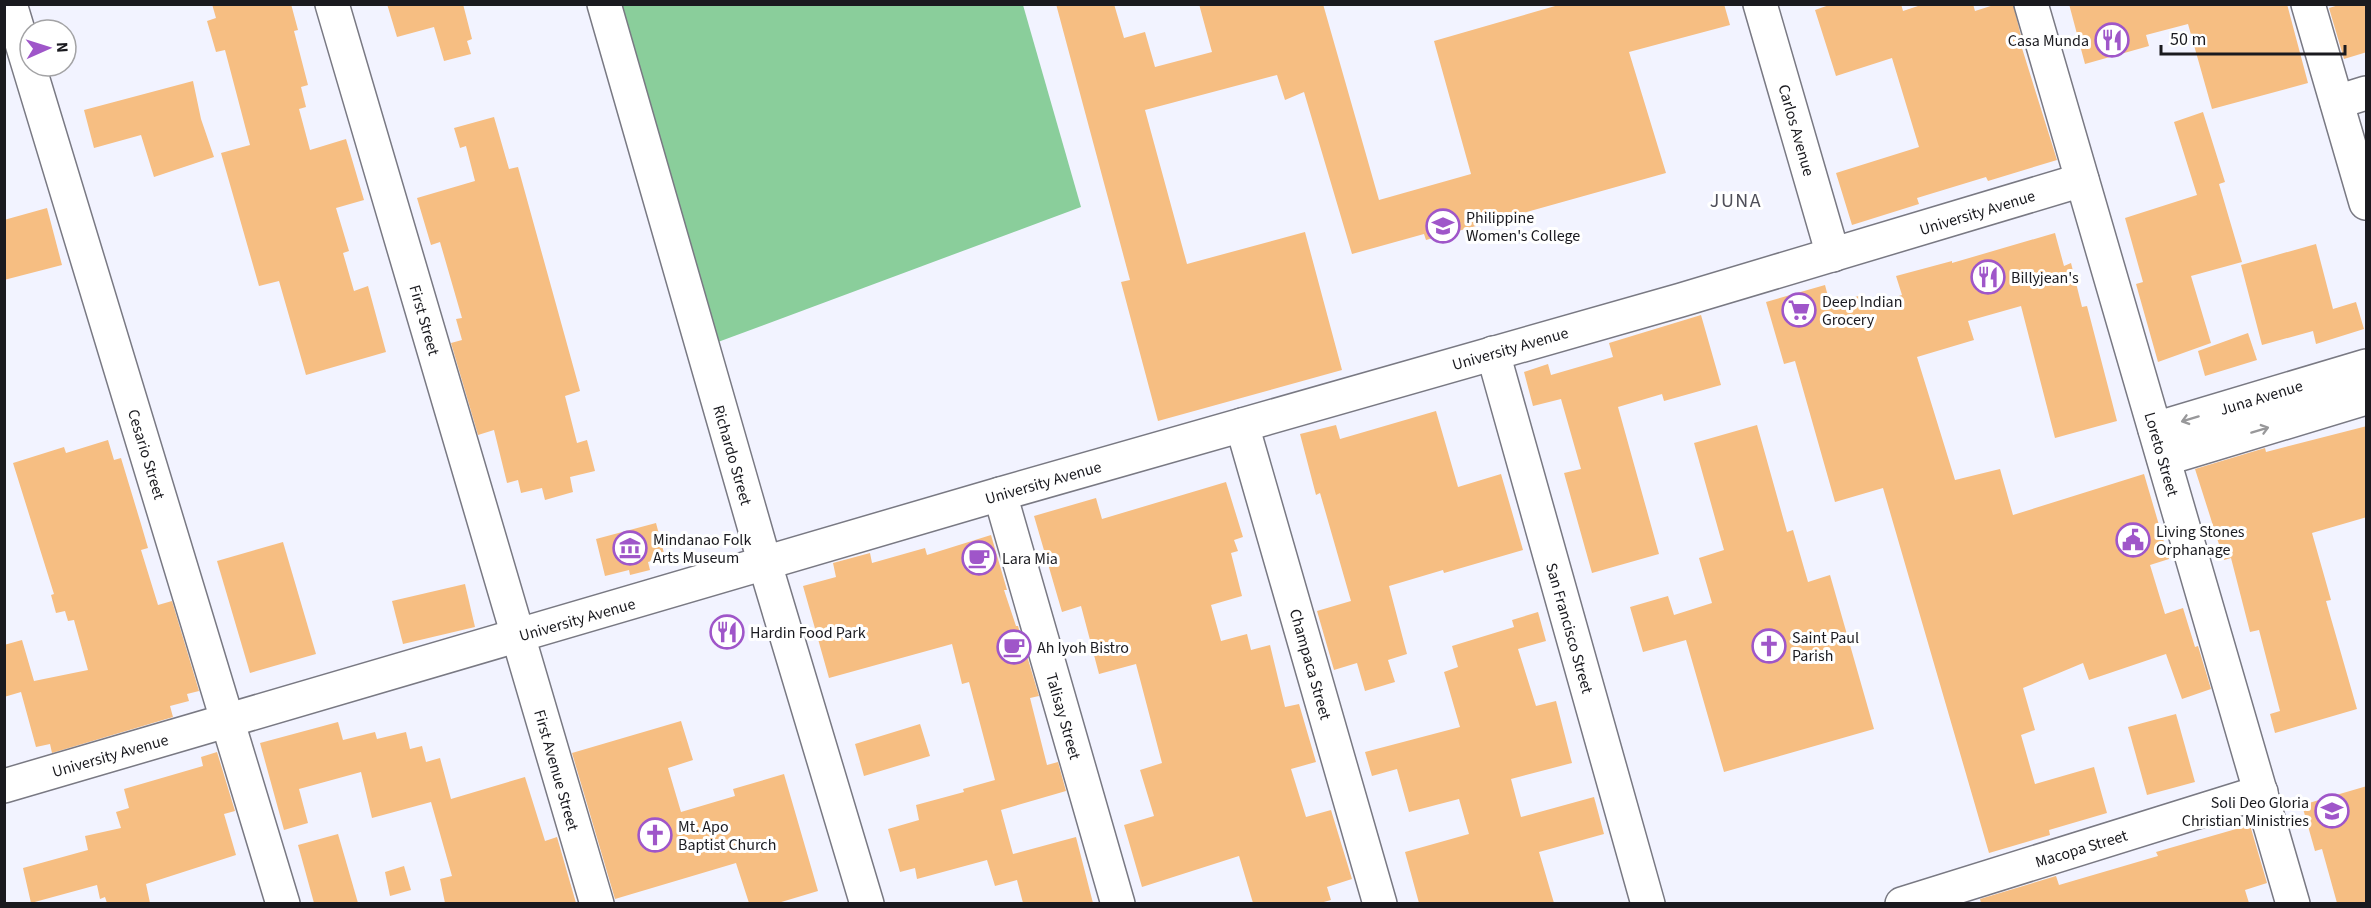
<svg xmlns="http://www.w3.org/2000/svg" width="2371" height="908" font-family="'Source Sans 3',sans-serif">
	<rect width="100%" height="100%" fill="#f2f3ff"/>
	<!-- forest -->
	<path fill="#8ace9b" d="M616,5H1023L1081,207L718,342Z"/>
	<!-- building -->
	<g fill="#f6be82">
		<path d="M212,4H291L298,30L294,31L308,85L301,87L306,107L299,109L310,150L346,139L364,200L336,208L349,251L343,253L354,291L368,286L386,352L306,375L279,281L259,286L221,153L250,145L225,50L216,52L207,21L216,18Z"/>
		<path d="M387,4H463L472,39L467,41L471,54L444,61L434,27L397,37Z"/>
		<path d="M1056,4H1114L1124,38L1145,32L1155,67L1212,52L1199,4H1323L1379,200L1471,174L1434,41L1562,4H1724L1730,25L1629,52L1666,173L1426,240L1424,234L1352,254L1304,92L1285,100L1277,75L1145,110L1187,264L1305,232L1342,370L1158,421L1121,282L1130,280Z"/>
		<path d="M1832,4H1901L1903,11L1924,4H1973L1975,11L1997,4H2013L2023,44L2021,45L2057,160L1988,181L1986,177L1917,198L1919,204L1852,225L1836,173L1919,147L1892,58L1836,76L1815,10Z"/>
		<path d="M2069,4H2287L2308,83L2212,109L2188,24L2146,35L2149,46L2085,64Z"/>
		<path d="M2342,4H2367V52L2344,59L2329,8Z"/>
		<path d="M193,81L201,119L214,157L154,177L141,135L94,148L84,110Z"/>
		<path d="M2203,112L2225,182L2219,184L2242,262L2191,276L2211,343L2158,362L2136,284L2143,282L2125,218L2197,195L2174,122Z"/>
		<path d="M494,117L509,169L518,167L580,391L565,396L577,443L587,440L595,471L570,477L573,492L545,500L542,488L521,493L518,480L507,483L494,430L478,435L451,343L462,340L456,319L462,318L440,242L431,245L417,198L475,181L466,146L460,148L454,128Z"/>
		<path d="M47,208L62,265L4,280V220Z"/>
		<path d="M2055,233L2064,266L2071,263L2082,307L2087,306L2117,421L2055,438L2021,306L1968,321L1974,340L1917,357L1955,480L2000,469L2013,515L2144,474L2169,559L2150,565L2165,614L2183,608L2195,647L2198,646L2211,689L2182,699L2166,654L2089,680L2083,663L2023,688L2035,730L2021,735L2035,784L2094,767L2107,813L2049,830L2050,835L1989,853L1883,488L1835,502L1795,361L1784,364L1766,302L1825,285L1830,304L1862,295L1866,306L1902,295L1896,276L1952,261V263Z"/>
		<path d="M2316,244L2333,309L2356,302L2364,329L2316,344L2313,331L2262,345L2241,265Z"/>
		<path d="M1701,315L1721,385L1664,401L1662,394L1618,407L1659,554L1592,573L1564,473L1581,469L1561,399L1533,406L1524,372L1548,364L1551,375L1613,357L1609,343Z"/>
		<path d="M2248,333L2257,360L2205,376L2198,351Z"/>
		<path d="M1436,411L1458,487L1501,474L1523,550L1444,573L1443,570L1389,586L1407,654L1388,660L1395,682L1365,691L1357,663L1334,670L1317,611L1351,601L1320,493L1316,495L1300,434L1336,425L1340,439Z"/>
		<path d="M1757,425L1787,532L1793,530L1808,582L1830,575L1874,729L1724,772L1686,640L1643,652L1630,607L1668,596L1674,615L1712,603L1699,558L1724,550L1694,443Z"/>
		<path d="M2367,426V517L2312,533L2331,600L2326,601L2357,709L2275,733L2270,714L2280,711L2259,630L2250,632L2231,558L2224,560L2195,469L2265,448L2266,452Z"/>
		<path d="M108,440L114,460L121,458L141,524L148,548L141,550L158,605L172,601L199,691L187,694L189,701L170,706L173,717L52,753L50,744L36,747L21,692L4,697V645L22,640L34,681L88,670L74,620L68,621L65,611L56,613L51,595L54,594L13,463L64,447L66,453Z"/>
		<path d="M1226,482L1243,537L1234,540L1238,551L1231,553L1242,596L1211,605L1221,641L1247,634L1251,650L1270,645L1285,707L1299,704L1316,762L1291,769L1306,817L1331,810L1352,879L1327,887L1331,900L1320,903H1253L1239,856L1142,887L1124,825L1154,816L1140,770L1162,763L1136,664L1099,674L1081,606L1062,612L1034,516L1096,498L1102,519Z"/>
		<path d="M656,523L665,557L648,562L650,570L630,575L629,570L605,576L596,539Z"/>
		<path d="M991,535L1007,590H1004L1016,626H1018L1039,696L1030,698L1047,765L1058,762L1066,791L1001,810L1013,854L1076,837L1093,903H1023L1017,880L995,886L987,860L917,879L915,868L900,872L888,829L919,820L916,805L964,792L963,789L995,780L969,682L962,684L952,644L829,678L803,586L836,577L833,563L870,553L872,563L925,548L927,555Z"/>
		<path d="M283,542L316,654L250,673L217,561Z"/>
		<path d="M465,584L475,627L403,644L392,601Z"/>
		<path d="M1538,612L1546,641L1518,649L1536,706L1556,701L1572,763L1511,779L1521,817L1594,797L1604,834L1539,852L1554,903H1419L1405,852L1469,834L1459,799L1409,812L1397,769L1372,776L1365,752L1460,727L1444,672L1458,667L1452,646L1514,627L1512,620Z"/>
		<path d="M2176,714L2195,782L2147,795L2128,727Z"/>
		<path d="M681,721L693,760L668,768L681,812L735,796L733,789L784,774L818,891L778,903H749L736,863L615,899L572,753Z"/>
		<path d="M338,722L343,740L375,732L377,739L406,732L410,749L422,746L426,762L440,758L451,799L525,777L545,841L557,837L576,903H445L440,879L452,876L431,802L372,818L361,772L299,789L308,823L284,830L260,743Z"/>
		<path d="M920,724L930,756L864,776L855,744Z"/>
		<path d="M217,752L235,811L224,814L236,855L146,884L150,903H107L105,897L100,899L97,885L31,903L23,868L88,850L85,836L121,828L116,812L129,808L124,789L203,766L201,757Z"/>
		<path d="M2367,786V903H2337L2322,849L2315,851L2302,805Z"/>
		<path d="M2250,825L2267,883L2245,890L2249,903H1981L1980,899L2056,876L2059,885L2158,856L2156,852Z"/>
		<path d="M338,834L358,903H314L298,845Z"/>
		<path d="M404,866L411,890L390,896L385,872Z"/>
	</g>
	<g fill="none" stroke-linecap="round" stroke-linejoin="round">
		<defs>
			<g id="minor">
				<path d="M10,4L283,904"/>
				<path d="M332,4L597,904"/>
				<path d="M604,4L765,564L867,904"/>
				<path d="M1760,4L1833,255"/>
				<path d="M2031,4L2293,904"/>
				<path d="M2308,4L2366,203"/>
				<path d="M2337,102L2366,93"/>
				<path d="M1493,353L1648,904"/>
				<path d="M1242,425L1380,904"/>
				<path d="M2155,429L2366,366"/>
				<path d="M2164,459L2366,398"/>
				<path d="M1000,494L1118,904"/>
				<path d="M4,786L1000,494L1681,300L2082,180"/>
				<path d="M1902,904L2261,792"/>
			</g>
		</defs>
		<!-- minor casing -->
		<use href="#minor" stroke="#797983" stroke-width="36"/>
		<!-- minor -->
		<use href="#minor" stroke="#fff" stroke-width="33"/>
	</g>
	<!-- one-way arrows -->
	<defs><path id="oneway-shaft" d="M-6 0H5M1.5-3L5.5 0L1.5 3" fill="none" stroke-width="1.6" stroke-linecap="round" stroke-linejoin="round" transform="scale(1.5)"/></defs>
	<g stroke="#98989a">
		<use href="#oneway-shaft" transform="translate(2190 419) rotate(163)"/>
		<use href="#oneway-shaft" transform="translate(2260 430) rotate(-17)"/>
	</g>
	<!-- icons -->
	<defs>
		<symbol id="restaurant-ring" viewBox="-11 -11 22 22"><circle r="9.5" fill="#fff" stroke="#9f56c9" stroke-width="1.5"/><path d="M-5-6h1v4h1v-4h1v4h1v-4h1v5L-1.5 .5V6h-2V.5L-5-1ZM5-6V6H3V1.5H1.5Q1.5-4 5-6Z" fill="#9f56c9"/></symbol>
		<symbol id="university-ring" viewBox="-11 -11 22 22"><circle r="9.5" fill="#fff" stroke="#9f56c9" stroke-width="1.5"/><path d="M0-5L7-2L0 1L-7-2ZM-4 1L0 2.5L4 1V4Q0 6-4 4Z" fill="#9f56c9"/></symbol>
		<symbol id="supermarket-ring" viewBox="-11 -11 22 22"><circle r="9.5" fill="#fff" stroke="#9f56c9" stroke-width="1.5"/><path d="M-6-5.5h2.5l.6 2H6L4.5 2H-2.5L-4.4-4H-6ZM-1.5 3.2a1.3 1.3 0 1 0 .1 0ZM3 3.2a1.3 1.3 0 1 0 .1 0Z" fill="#9f56c9"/></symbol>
		<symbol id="civic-ring" viewBox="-11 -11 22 22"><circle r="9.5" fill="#fff" stroke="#9f56c9" stroke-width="1.5"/><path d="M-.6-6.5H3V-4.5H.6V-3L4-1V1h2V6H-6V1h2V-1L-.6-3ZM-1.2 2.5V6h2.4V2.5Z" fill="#9f56c9"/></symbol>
		<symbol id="museum-ring" viewBox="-11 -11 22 22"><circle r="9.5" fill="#fff" stroke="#9f56c9" stroke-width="1.5"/><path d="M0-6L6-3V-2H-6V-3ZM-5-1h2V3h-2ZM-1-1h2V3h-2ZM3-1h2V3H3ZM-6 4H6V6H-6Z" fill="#9f56c9"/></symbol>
		<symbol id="cafe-ring" viewBox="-11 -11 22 22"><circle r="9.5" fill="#fff" stroke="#9f56c9" stroke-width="1.5"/><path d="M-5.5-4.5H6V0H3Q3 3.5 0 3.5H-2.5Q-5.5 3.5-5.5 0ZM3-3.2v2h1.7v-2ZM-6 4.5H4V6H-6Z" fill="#9f56c9"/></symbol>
		<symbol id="church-ring" viewBox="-11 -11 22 22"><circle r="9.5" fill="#fff" stroke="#9f56c9" stroke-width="1.5"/><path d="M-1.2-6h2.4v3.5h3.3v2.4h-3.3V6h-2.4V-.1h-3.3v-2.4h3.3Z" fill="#9f56c9"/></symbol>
		<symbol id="school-ring" viewBox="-11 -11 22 22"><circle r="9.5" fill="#fff" stroke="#9f56c9" stroke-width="1.5"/><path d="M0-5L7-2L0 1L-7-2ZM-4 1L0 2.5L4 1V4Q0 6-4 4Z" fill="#9f56c9"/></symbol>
	</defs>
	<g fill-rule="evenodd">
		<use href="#restaurant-ring" x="2093" y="21" width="38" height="38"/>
		<use href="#university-ring" x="1424" y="207" width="38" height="38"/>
		<use href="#restaurant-ring" x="1969" y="258" width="38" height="38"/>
		<use href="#supermarket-ring" x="1780" y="291" width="38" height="38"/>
		<use href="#civic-ring" x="2114" y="521" width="38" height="38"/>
		<use href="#museum-ring" x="611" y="529" width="38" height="38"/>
		<use href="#cafe-ring" x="960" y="539" width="38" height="38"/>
		<use href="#restaurant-ring" x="708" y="613" width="38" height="38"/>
		<use href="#church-ring" x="1750" y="627" width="38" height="38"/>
		<use href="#cafe-ring" x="995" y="628" width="38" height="38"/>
		<use href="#school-ring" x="2313" y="792" width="38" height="38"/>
		<use href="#church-ring" x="636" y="816" width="38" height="38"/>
	</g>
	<g text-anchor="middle" stroke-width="6" stroke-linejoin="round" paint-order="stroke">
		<!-- poi labels -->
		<g font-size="16" fill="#1a1a1f" stroke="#fff" text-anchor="start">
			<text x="2089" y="46" text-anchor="end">Casa Munda</text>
			<text x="1466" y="223">Philippine<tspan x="1466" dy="18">Women's College</tspan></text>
			<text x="2011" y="283">Billyjean's</text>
			<text x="1822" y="307">Deep Indian<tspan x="1822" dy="18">Grocery</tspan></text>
			<text x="2156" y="537">Living Stones<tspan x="2156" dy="18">Orphanage</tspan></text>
			<text x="653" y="545">Mindanao Folk<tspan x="653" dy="18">Arts Museum</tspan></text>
			<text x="1002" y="564">Lara Mia</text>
			<text x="750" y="638">Hardin Food Park</text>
			<text x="1792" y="643">Saint Paul<tspan x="1792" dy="18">Parish</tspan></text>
			<text x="1037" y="653">Ah Iyoh Bistro</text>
			<text x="2309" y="808" text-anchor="end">Soli Deo Gloria<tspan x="2309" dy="18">Christian Ministries</tspan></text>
			<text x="678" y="832">Mt. Apo<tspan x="678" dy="18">Baptist Church</tspan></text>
		</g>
		<!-- street labels -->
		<g font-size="16" fill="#1a1a1f" stroke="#fff">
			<text transform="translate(1797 130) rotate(74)" y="6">Carlos Avenue</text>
			<text transform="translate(1977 212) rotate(-17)" y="6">University Avenue</text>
			<text transform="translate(425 320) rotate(74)" y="6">First Street</text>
			<text transform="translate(1510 348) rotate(-16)" y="6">University Avenue</text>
			<text transform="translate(2261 397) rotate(-17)" y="6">Juna Avenue</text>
			<text transform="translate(147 454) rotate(73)" y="6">Cesario Street</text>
			<text transform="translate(2162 454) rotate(74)" y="6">Loreto Street</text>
			<text transform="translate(733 455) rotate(74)" y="6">Richardo Street</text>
			<text transform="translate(1043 482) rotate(-16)" y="6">University Avenue</text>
			<text transform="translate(577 619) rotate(-16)" y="6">University Avenue</text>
			<text transform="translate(1570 628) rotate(74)" y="6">San Francisco Street</text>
			<text transform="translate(1311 664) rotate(74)" y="6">Champaca Street</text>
			<text transform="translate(1064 716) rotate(74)" y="6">Talisay Street</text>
			<text transform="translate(110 755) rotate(-16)" y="6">University Avenue</text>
			<text transform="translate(557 770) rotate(74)" y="6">First Avenue Street</text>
			<text transform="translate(2081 848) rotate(-17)" y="6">Macopa Street</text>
		</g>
		<!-- quarter labels -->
		<g font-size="20" letter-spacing="1.5" fill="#4f4f59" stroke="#fff">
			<text x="1736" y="207">JUNA</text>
		</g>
	</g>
	<!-- border -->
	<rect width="2371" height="908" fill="none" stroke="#1a1a1f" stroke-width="12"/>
	<!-- north arrow -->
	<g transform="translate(48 48) rotate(87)"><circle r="28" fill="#ffffff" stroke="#a3a3a5" stroke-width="1.5"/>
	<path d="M0-4.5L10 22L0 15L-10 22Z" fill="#9f56c9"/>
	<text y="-9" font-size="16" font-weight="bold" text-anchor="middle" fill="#1a1a1f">N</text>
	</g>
	<!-- scale -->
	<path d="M2161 45v9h184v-9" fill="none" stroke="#1a1a1f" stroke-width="3"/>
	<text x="2170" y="45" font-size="18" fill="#1a1a1f" stroke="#ffffff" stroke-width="4.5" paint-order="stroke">50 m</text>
</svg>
